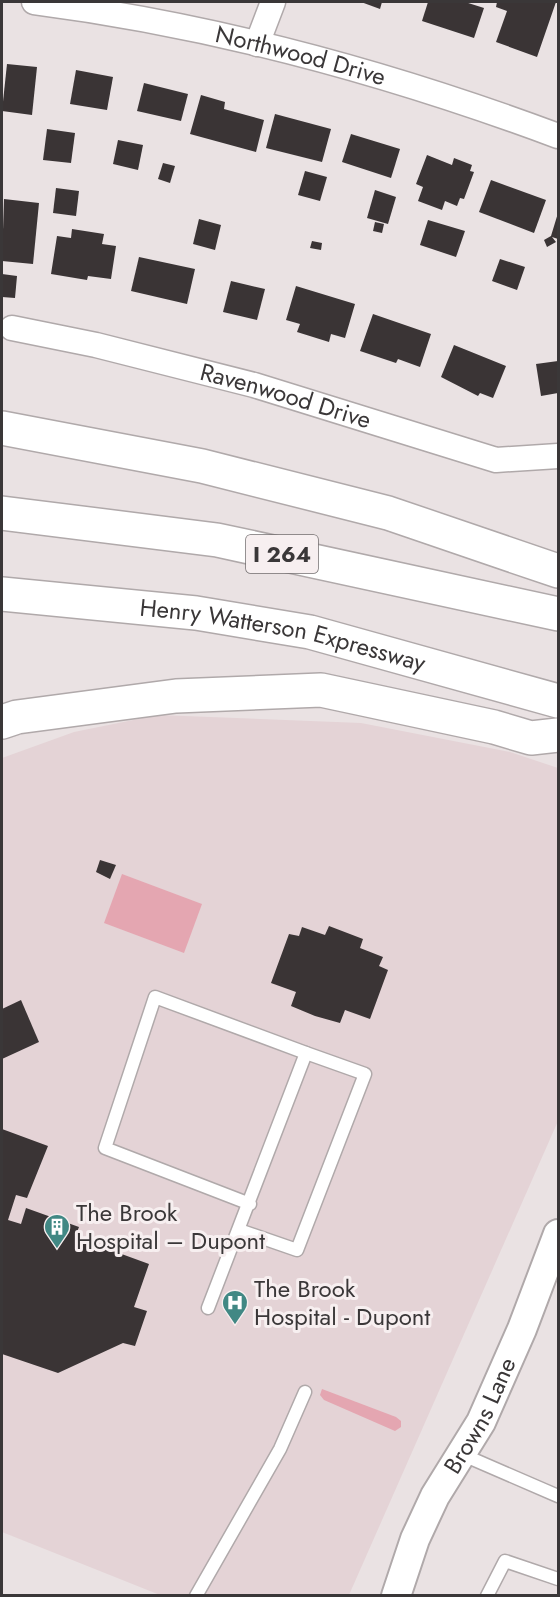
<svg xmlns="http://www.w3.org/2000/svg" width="560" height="1597" font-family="Jost,sans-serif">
	<rect width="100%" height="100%" fill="#eae2e3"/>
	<!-- built -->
	<path fill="#e4d3d6" d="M158,715L361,723L510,752L558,768V1121L349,1595H160L2,1532V758L74,732Z"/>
	<!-- green -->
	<g fill="#e4a6b1">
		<path d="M122,874L202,904L184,953L104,923Z"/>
		<path d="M322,1389L396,1417L401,1421V1427L395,1431L324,1400L320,1395Z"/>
	</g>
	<!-- building -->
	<g fill="#3a3435">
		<path d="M361,2H382L380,9Z"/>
		<path d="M428,2H465L484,8L474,38L422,21Z"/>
		<path d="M497,2H556L537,57L496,42L507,11L496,7Z"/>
		<path d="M7,64L37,67L32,115L2,111Z"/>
		<path d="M76,70L113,77L107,110L70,104Z"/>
		<path d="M144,83L188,94L181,121L137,111Z"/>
		<path d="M201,95L225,102L224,109L264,120L256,152L190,134Z"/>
		<path d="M275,114L331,129L322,162L266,148Z"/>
		<path d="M47,129L75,133L71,163L43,160Z"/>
		<path d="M351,134L400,149L391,178L342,162Z"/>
		<path d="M118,140L143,145L138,170L113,164Z"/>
		<path d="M427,155L452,165L454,158L472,165L470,171L474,172L464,199L460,198L457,206L445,201L442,210L418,201L423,187L416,184Z"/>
		<path d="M163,163L175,166L170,183L158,179Z"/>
		<path d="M305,171L327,177L320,201L298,195Z"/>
		<path d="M491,180L546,200L534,233L479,212Z"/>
		<path d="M56,188L79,191L76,216L53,213Z"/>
		<path d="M375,190L396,197L388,224L367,218Z"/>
		<path d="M4,199L39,203L33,264L2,261Z"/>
		<path d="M558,213V239L552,237L556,242L547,247L544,240L551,236Z"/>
		<path d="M199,219L221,225L215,250L193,244Z"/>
		<path d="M428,220L465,231L456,257L420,245Z"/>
		<path d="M375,222L384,224L382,233L373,231Z"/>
		<path d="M72,229L104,234L102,244L116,246L111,279L88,276L87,280L51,274L57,236L71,238Z"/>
		<path d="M312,241L322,243L321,250L310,248Z"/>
		<path d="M139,257L195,269L187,304L131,291Z"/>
		<path d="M500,259L525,267L517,290L492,281Z"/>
		<path d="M2,274L17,276L15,298L2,297Z"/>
		<path d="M231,281L265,289L257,320L223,312Z"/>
		<path d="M296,286L355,304L345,338L331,334L329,342L297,332L300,324L286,320Z"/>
		<path d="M373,314L431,334L420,367L398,359L396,363L360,351Z"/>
		<path d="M454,345L506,366L493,398L480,393L478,396L441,377Z"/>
		<path d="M558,361V393L541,396L536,364Z"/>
		<path d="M100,860L116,865L110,879L96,872Z"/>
		<path d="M329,926L363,939L360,948L383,957L379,966L388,970L370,1019L345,1010L340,1023L315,1016L291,1006L296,992L271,983L289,934L299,936L302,927L325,935Z"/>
		<path d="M21,1000L39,1042L2,1059V1009Z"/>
		<path d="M2,1129L48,1146L27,1198L16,1195L8,1220L21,1224L26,1208L79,1227L75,1237L149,1264L134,1307L147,1311L135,1346L123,1343L58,1373L2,1354Z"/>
	</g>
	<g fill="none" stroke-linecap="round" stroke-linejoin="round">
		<defs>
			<g id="service">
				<path d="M239,1230L297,1250L365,1074L306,1053"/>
				<path d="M208,1308L306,1053L155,997L105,1148L250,1204"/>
				<path d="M461,1454L558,1496"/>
				<path d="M196,1596L280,1449L305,1392"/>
				<path d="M487,1596L505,1561L558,1579"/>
			</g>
			<g id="minor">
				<path id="s1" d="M34,2C213,25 389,73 558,136"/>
				<path d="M257,44L273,2"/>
				<path id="s2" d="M12,328L96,345L254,385L496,460L558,456"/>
			</g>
			<g id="tertiary">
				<path id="s3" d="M396,1596L415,1539L435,1496L481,1422L522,1329L558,1234"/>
			</g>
			<g id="motorway">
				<path d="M2,428L202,466L388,513L558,571"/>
				<path d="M2,513L217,540L558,614"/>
				<path id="s4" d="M2,594L196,613L310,632L558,701"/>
				<path d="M2,722L17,717L176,696L321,690L494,727L531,738L558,735"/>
			</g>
		</defs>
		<!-- service casing -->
		<use href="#service" stroke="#b0a9aa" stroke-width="15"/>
		<!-- minor casing -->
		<use href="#minor" stroke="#b0a9aa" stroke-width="27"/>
		<!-- tertiary casing -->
		<use href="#tertiary" stroke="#b0a9aa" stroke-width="32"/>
		<!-- motorway casing -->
		<use href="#motorway" stroke="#b0a9aa" stroke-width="36"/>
		<!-- service -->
		<use href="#service" stroke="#fff" stroke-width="12"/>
		<!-- minor -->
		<use href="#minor" stroke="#fff" stroke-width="24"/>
		<!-- tertiary -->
		<use href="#tertiary" stroke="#fff" stroke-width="28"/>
		<!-- motorway -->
		<use href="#motorway" stroke="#fff" stroke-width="33"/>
	</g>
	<!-- icons -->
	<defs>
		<symbol id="building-pin" viewBox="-11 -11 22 30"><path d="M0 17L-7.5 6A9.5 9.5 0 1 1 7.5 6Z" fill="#418884" stroke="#f7eff0"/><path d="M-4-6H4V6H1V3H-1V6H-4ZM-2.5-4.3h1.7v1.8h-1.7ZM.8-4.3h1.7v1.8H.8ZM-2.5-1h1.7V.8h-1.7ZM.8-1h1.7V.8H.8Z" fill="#fff"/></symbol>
		<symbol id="hospital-pin" viewBox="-11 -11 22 30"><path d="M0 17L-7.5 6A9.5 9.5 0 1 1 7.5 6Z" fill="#418884" stroke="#f7eff0"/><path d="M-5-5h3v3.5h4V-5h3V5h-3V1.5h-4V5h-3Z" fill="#fff"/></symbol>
	</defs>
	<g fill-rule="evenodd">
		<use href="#building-pin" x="42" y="1212" width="30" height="40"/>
		<use href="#hospital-pin" x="220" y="1288" width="30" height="40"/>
	</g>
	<g text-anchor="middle" stroke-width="6" stroke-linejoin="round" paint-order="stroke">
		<!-- shield labels -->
		<rect fill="#f7eff0" stroke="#736e6f" stroke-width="1.5" x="246" y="535" width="72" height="38" rx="4.5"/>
		<g font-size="22" font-weight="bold" fill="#3a3738">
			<text x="282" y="562">I 264</text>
		</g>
		<!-- street labels -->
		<g font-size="24" fill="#3a3738" stroke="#f7eff0">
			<text dy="8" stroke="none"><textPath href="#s1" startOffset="272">Northwood Drive</textPath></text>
			<text dy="8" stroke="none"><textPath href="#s2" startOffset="282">Ravenwood Drive</textPath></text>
			<text dy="8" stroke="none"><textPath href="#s4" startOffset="284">Henry Watterson Expressway</textPath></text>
			<text dy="8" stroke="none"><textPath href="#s3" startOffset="200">Browns Lane</textPath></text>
		</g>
		<!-- poi labels -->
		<g font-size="24" fill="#3a3738" stroke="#f7eff0" text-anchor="start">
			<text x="76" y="1221">The Brook<tspan x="76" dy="28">Hospital – Dupont</tspan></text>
			<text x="254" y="1297">The Brook<tspan x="254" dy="28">Hospital - Dupont</tspan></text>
		</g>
	</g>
	<!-- border -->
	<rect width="560" height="1597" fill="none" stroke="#3a3738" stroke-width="6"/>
</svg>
